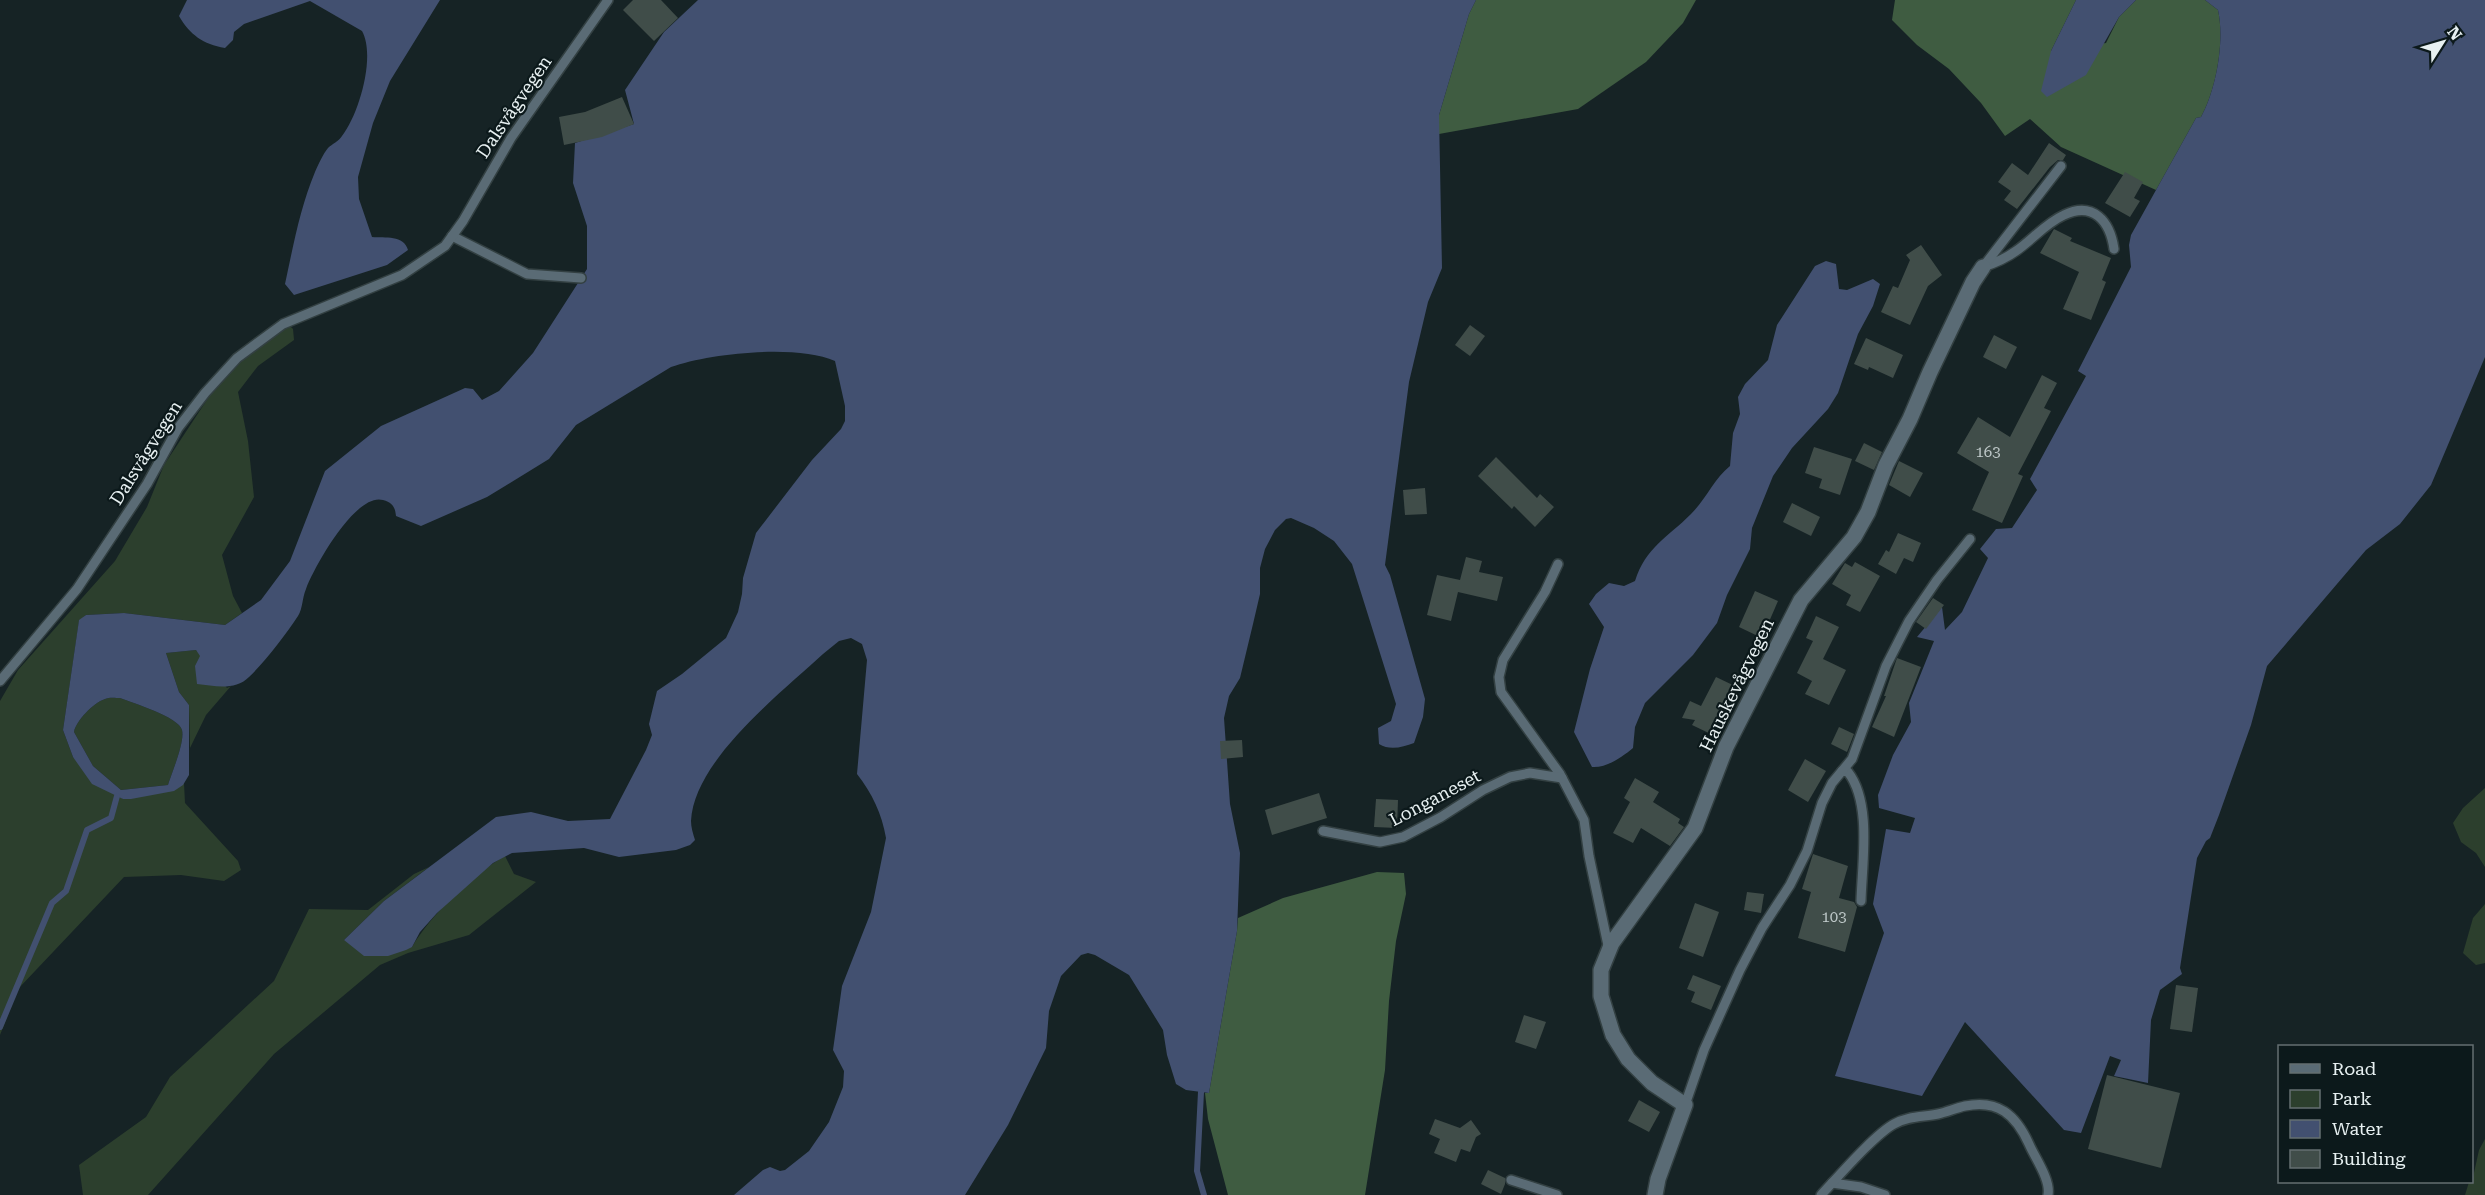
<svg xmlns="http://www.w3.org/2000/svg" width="2485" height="1195" font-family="'Roboto Serif',serif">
	<rect width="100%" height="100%" fill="#162325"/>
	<!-- green -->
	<g fill="#2c3f2d">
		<path d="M289,325L293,329L294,340L258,366L238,392L248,441L254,497L222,555L233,596L242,613L225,625L124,613L86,615L79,621L63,730L73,757L123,799L184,783L185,803L238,861L241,870L224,881L181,875L124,877L18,989L0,1035V701L18,670L115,561L147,507L164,465L220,380L243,352Z"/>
		<path d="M196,650L227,688L231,686L206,715L190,748L189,705L179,692L166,653Z"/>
		<path d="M120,698C133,703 179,717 182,730C185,742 172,772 168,785L121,790L93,766L74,732C76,721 93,703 105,699C109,697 116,698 120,698Z"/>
		<path d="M2485,788V867L2476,853L2461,842L2453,823L2463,808Z"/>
		<path d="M505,856L514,874L536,882L469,935L408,953L380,965L274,1054L148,1195H83L79,1165L146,1117L170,1077L274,981L309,909L368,910L414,874L429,867L384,901L344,940L412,947C430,916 474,873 505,856Z"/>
		<path d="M2485,904V963L2476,965L2463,953L2473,918Z"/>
		<path d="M2485,1139V1195H2465L2469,1182H2472L2479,1150Z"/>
	</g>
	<!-- forest -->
	<g fill="#3f5c41">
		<path d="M1476,0H1696L1683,23L1646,62L1578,109L1439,134V115L1469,14Z"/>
		<path d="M1895,0H2076L2051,51L2106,43L2119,17L2136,0H2205L2218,10C2225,41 2216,90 2201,117L2196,118L2156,190L2061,147L2030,119L2005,136L1981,103L1949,69L1917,45L1892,20Z"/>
		<path d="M1377,872L1404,873L1406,894L1396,941L1389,1001L1385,1070L1365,1195H1228L1208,1119L1205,1093H1209L1237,931L1238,918L1283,898Z"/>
	</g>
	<!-- water -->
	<g fill="#425070" fill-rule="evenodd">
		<path d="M187,0H440L390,81L373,123L358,177L359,199L372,237C385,238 404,235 408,250L387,265L294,295L285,284C293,247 300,208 315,172C318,165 323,154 328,148C332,144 339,141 342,136C359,114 376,56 362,31L310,1L244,24L234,32L233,40L225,48C203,44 190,35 179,16Z"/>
		<path d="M698,0H1476L1469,14L1439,115L1442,268L1428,302L1409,382L1385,565L1390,575L1425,699L1423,717L1414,743C1403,747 1390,751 1379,744L1378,728L1391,721L1396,704L1352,564L1334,541L1314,528L1291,518L1286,519L1275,530L1265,549L1260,568V594L1253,624L1240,678L1229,696L1224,718L1230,804L1240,853L1237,931L1209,1093L1186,1090L1176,1084L1167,1055L1163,1030L1129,975L1095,955L1088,953L1081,955L1061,976L1049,1011L1046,1048L1008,1125L965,1195H734L763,1170L770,1167L780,1171L785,1170L809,1151L829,1122L843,1087L844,1071L833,1050L842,986L871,912L886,838C882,814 872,793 857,774L867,660L862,644L851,638L839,641L823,654C781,693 694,760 691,821C691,827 693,834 695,840L690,845L676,850L619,857L584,848L512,853L493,863L437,913L420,932L412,947L406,950L388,956H364L344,940L384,901L496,817L531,812L568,821L610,819L646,750L652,735L649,724L657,691L682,674L726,638L738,612L742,594L743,578L756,533L812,460L841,429L845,421V406L835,361C797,344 710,353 671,367L576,425L549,459L487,497L421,526L396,516C395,507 393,503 383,500C356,492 314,567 306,589C302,598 303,608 298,616C286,634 265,662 249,677C235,691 215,686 197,684L195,666L200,656L196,650L166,653L179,692L189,705V775L183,785L174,791L131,799H123L92,784L73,757L63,730L79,620L86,615L124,613L225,625L261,600L290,561L325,471L381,426L465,388L473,389L482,400L499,391L533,353L587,269V226L573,183L575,143L634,124L625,90L664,32ZM120,698C133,703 179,717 182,730C185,742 172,772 168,785L121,790L93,766L74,732C76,721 93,703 105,699C109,697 116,698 120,698Z"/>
		<path d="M2076,0H2136L2119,17L2086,75L2047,97L2041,91L2051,51Z"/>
		<path d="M2205,0H2485V357L2431,485L2400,524L2366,550L2267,666L2251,725L2219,815L2210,838L2206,841L2197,858L2180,968L2182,974L2160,990L2151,1020L2148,1083L2114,1076L2121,1060L2110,1056L2081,1133L2064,1130L1965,1022L1922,1096L1835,1076L1884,933L1873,904L1886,829L1910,833L1915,818L1879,808L1878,795L1893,755L1911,722L1909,703L1934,641L1917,637L1942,607L1945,630L1962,612L1988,558L1980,549L1996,529L2012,528L2037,490L2030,479L2086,376L2078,371L2131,267L2129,245L2131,235L2196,118L2201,117C2216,90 2225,41 2218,10Z"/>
		<path d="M1826,261L1836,264L1839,289L1847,290L1873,279L1880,284L1873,306L1858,334L1838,393L1828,409L1792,448L1773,476L1752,528L1750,549L1727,595L1717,623L1693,655L1645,703L1635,727L1633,748C1622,757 1607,768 1592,767L1574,732L1590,669L1604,627L1589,604L1596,594L1609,583L1624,586L1635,581C1646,547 1667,538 1691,514C1706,499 1714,479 1730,466L1733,433L1740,414L1738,397L1745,384L1768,360L1777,325L1815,266Z"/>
	</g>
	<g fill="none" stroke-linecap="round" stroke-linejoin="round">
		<!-- stream -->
		<g stroke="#425070" stroke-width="6">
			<path d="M0,1027L52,903L66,891L87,830L111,818L117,796"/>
			<path d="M1201,1092L1197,1171L1204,1195"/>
		</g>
	</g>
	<!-- building -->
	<g fill="#404d49">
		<path d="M633,0H661L678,18L654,41L623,10Z"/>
		<path d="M622,97L634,124L602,137L564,145L559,117L585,112Z"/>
		<path d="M2049,143L2066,155L2063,160H2058L2050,167L2017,209L2004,200L2011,191L1998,182L2012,163L2028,175Z"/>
		<path d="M2125,172L2143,182L2134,198L2140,201L2130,217L2105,203Z"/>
		<path d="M2054,229L2072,238L2070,241L2111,258L2102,280L2106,282L2091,320L2063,309L2079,272L2040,253Z"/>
		<path d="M1921,245L1942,275L1928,286L1910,325L1881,312L1893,286L1898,288L1910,260L1906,255Z"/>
		<path d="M1470,325L1485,336L1470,356L1455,345Z"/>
		<path d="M1994,335L2017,347L2006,369L1983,357Z"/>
		<path d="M1866,338L1903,355L1893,378L1869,367L1868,370L1854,364Z"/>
		<path d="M2042,375L2057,383L2044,408L2051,411L2018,474L2023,476L2002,523L1972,510L1989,472L1957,453L1978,417L2010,437Z"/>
		<path d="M1864,443L1882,452L1874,470L1855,461Z"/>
		<path d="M1814,447L1852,459L1840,495L1819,488L1822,479L1805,473Z"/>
		<path d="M1496,457L1537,498L1540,494L1554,507L1535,527L1514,506L1512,509L1478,476Z"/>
		<path d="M1899,461L1923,473L1910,497L1889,485Z"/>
		<path d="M1425,488L1427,514L1405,515L1403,490Z"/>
		<path d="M1792,503L1820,517L1811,536L1783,522Z"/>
		<path d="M1898,533L1921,543L1913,562L1904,558L1896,574L1878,564L1886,550L1889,552Z"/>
		<path d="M1466,557L1482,561L1479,572L1503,577L1497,601L1458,592L1451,621L1427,615L1437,575L1460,580Z"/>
		<path d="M1855,562L1880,576L1860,612L1846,605L1851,595L1832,584L1845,563L1852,567Z"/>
		<path d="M1755,591L1778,601L1762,638L1739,627Z"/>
		<path d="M1933,598L1944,605L1926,629L1916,622Z"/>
		<path d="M1816,616L1839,627L1823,659L1846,670L1829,705L1805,694L1812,681L1797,673L1813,641L1806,638Z"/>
		<path d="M1897,658L1921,667L1894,737L1872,727L1886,696H1884Z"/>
		<path d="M1716,677L1739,688L1724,717L1729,719L1727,724H1721L1715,736L1692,725L1695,720L1682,718L1690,701L1701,706Z"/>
		<path d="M1839,727L1854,734L1847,752L1831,744Z"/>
		<path d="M1242,740L1243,757L1221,759L1220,741Z"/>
		<path d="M1805,759L1826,771L1808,802L1788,790Z"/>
		<path d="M1635,778L1659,792L1653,802L1680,819L1678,823L1684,827L1670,846L1641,828L1633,843L1613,833L1630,802L1624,798Z"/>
		<path d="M1319,793L1327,818L1272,835L1265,810Z"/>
		<path d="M1376,799L1398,800L1397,828L1374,827Z"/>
		<path d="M1813,854L1848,866L1839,898L1854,902L1857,907L1845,952L1798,938L1811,892L1802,889Z"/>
		<path d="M1747,892L1764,894L1761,913L1744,910Z"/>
		<path d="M1695,903L1719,912L1703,957L1679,948Z"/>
		<path d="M1693,975L1721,986L1711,1010L1691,1002L1695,992L1687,989Z"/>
		<path d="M2176,985L2198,988L2192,1032L2170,1029Z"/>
		<path d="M1524,1015L1546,1022L1536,1049L1515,1042Z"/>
		<path d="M2107,1075L2180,1093L2161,1168L2088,1149Z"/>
		<path d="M1639,1100L1660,1112L1649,1132L1628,1121Z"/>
		<path d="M1435,1119L1460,1128L1471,1120L1481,1134L1476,1137L1470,1152L1461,1149L1456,1162L1434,1153L1440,1139L1429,1134Z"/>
		<path d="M1488,1170L1505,1178V1184L1501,1194L1481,1184Z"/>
	</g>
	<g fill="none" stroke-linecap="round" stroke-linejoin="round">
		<defs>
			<g id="service">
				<path d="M452,236L527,274L581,278"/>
				<path d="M1983,267C1995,263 2005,259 2016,251C2032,240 2046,223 2064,215C2093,201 2110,221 2114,249"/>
				<path d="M1983,267L2061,166"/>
				<path d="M1558,564L1545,592L1503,660L1499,677L1501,692L1560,774L1584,820L1589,856L1609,950"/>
				<path d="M0,681L77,589L147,484L178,428L205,393L237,358L283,324L402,275L445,246L463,221L511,138L608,0"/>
				<path d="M1842,771L1848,772C1872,803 1862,863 1861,901"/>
				<path d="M1323,831L1380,842L1403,837L1441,817L1483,790L1510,777L1530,773L1562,778"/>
				<path d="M1685,1105L1704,1050L1740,970L1762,928L1790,885L1807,851L1822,803L1832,783L1852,759L1886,666L1909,621L1937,580L1970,539"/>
				<path d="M1511,1180L1557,1195"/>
				<path d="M1832,1183L1861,1187L1885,1195"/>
				<path d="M1821,1195C1838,1177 1874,1135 1894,1124C1908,1116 1923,1117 1938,1114C1947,1112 1956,1108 1965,1106C1998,1099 2016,1115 2029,1144C2035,1158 2051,1180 2048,1195"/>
			</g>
			<path id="minor" d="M1655,1195L1658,1179L1685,1105L1652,1083L1628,1059L1613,1035L1601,996V970L1612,943L1695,828L1726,747L1801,600L1854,537L1868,512L1886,465L1910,419L1930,372L1973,282L1983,267"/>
		</defs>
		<!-- service casing -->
		<use href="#service" stroke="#334042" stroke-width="12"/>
		<!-- minor casing -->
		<use href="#minor" stroke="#334042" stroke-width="18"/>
		<!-- service -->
		<use href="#service" stroke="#5a6b75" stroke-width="9"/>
		<!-- minor -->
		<use href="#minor" stroke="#5a6b75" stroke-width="15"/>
	</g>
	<g text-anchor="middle" stroke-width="4.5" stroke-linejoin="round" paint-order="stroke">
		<!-- number labels -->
		<g font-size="15" fill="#bdc7c7">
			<text x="1988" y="457">163</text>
			<text x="1834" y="922">103</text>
		</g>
		<!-- street labels -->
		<g font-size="18" fill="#e7f0f1" stroke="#0c191b">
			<text transform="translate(514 107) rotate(-56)" y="6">Dalsvågvegen</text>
			<text transform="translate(146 453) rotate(-58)" y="6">Dalsvågvegen</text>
			<text transform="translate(1737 685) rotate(-64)" y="6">Hauskevågvegen</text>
			<text transform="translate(1435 798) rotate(-28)" y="6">Longaneset</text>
		</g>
	</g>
	<!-- legend -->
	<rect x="2278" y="1045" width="195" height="138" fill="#0c191b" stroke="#646f71" stroke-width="1.5"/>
	<rect x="2290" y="1064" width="30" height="9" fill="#5a6b75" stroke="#646f71" stroke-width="1.5"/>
	<text x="2332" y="1075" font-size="18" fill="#e7f0f1">Road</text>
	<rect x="2290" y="1090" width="30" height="18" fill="#2c3f2d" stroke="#646f71" stroke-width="1.5"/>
	<text x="2332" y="1105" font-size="18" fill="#e7f0f1">Park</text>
	<rect x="2290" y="1120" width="30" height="18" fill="#425070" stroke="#646f71" stroke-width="1.5"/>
	<text x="2332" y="1135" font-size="18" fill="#e7f0f1">Water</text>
	<rect x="2290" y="1150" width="30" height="18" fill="#404d49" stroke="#646f71" stroke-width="1.5"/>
	<text x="2332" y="1165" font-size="18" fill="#e7f0f1">Building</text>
	<!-- north arrow -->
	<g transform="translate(2443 42) rotate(53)" stroke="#0c191b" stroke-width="4.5" paint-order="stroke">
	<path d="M0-4.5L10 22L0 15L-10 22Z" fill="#e7f0f1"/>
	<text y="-9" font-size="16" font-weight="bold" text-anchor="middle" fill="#e7f0f1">N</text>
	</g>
</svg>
